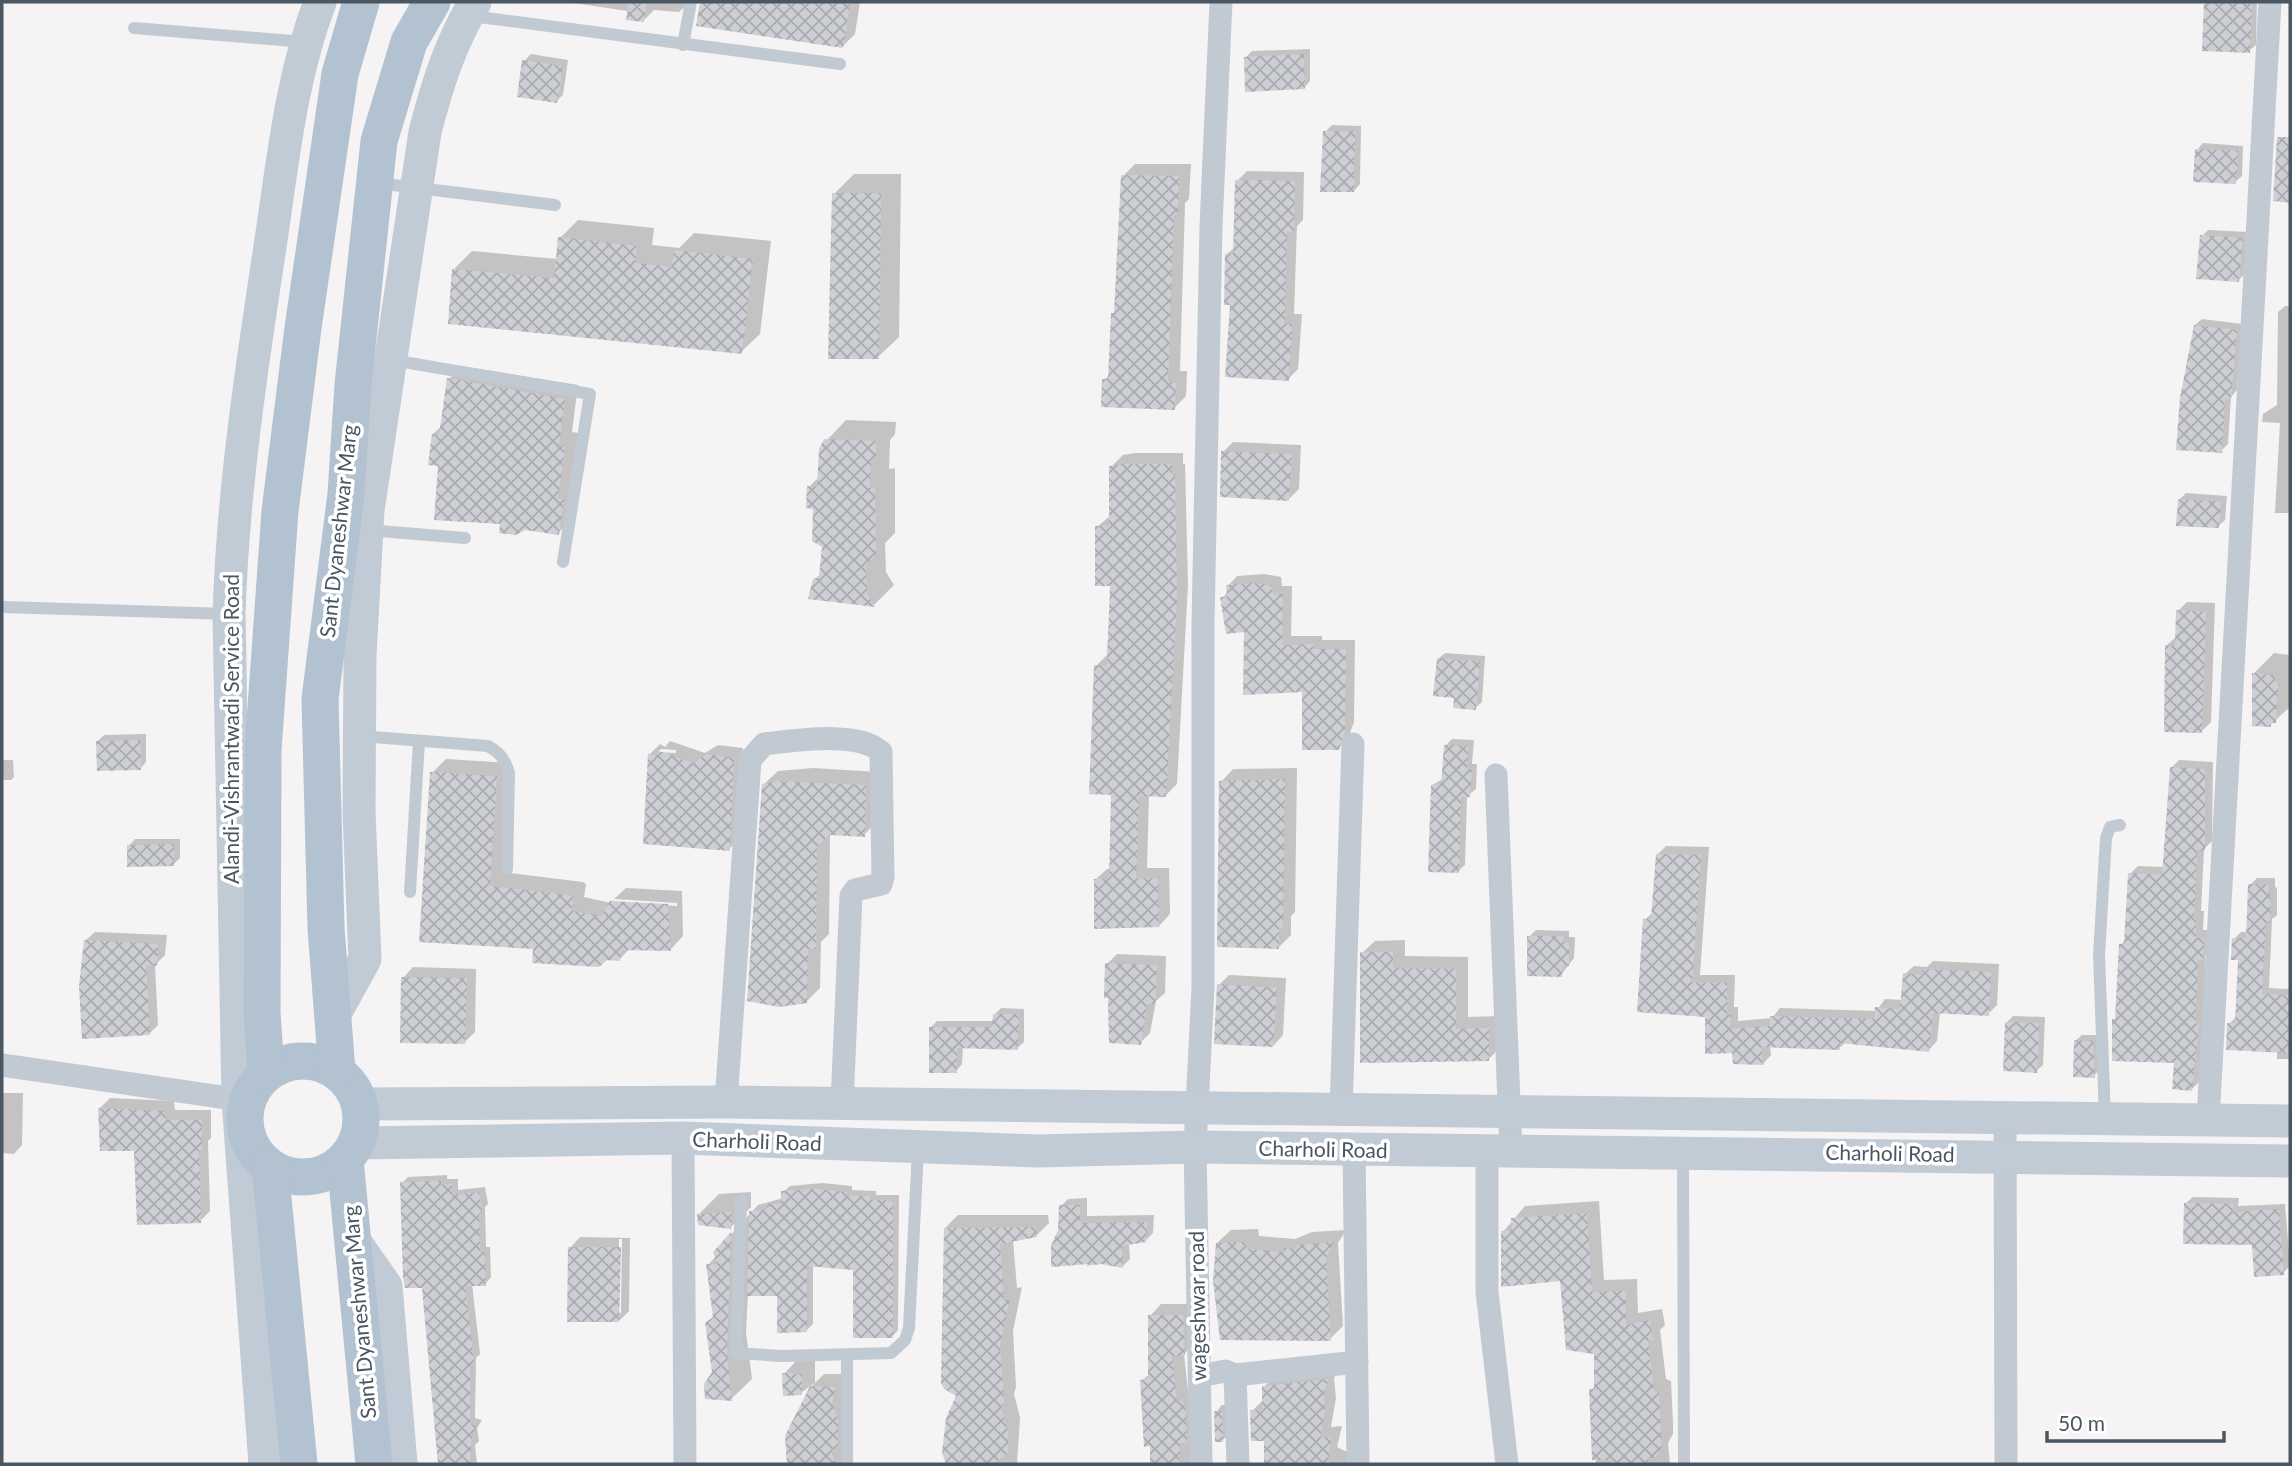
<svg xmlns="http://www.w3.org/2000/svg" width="2292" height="1466" font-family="Lato,sans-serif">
	<defs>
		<pattern id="building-cross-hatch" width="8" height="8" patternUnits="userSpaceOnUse" patternTransform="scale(1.75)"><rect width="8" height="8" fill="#cdcfd5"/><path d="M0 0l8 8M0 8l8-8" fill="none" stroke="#a8abb0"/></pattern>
	</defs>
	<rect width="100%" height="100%" fill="#f5f3f3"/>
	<!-- shadow -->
	<g fill="#0003" fill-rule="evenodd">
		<path d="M566,2H690L679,12L654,10L644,20L628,11Z"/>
		<path d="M860,2L855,34L843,46L701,2Z"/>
		<path d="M2206,2H2257L2256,45L2249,51L2204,50Z"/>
		<path d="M1310,49V81L1304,88L1246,57L1252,51Z"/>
		<path d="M531,54L568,60L563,95L556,101L524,61Z"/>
		<path d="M1332,125L1361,126L1360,184L1354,191L1325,132Z"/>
		<path d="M2203,143L2243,146L2242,176L2235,182L2197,150Z"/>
		<path d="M1135,164H1191L1189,199L1185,203L1180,371H1187L1186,396L1174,408L1104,380L1110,374L1116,311L1123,176Z"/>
		<path d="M1247,171L1304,172L1303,220L1297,226L1294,314H1302L1298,369L1288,379L1227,254L1235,247L1237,181Z"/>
		<path d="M854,174H901L899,337L878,357L834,194Z"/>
		<path d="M578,220L654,228L652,245L679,248L694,233L771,241L760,334L741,352L454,269L472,251L557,259L560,238Z"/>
		<path d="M2208,230L2248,232L2245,274L2238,280L2202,236Z"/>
		<path d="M2285,306H2290V513H2275L2280,423L2262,422L2263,414L2277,405L2278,312Z"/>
		<path d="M2202,319L2242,324L2237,390L2231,397L2228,444L2221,451L2195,325Z"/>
		<path d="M462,366L578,385L572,432L578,433L572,519L558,533L502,522L440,465L433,434L442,426L449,379Z"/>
		<path d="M846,420L896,422L895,434L890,440L889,469L895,468V533L885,543L886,572L894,585L874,605L810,597L815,580L821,573L823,546L809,487L819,477L826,441Z"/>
		<path d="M1233,442L1301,445L1299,489L1289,499L1223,452Z"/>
		<path d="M1135,453H1183V464H1185L1188,585L1177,784L1166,795H1149L1147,868H1169L1170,914L1159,926L1095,880L1107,869H1111L1113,793L1096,666L1107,655L1111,585L1097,527L1111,515V467L1123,455Z"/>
		<path d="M2186,493L2227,496L2225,520L2218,526L2180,499Z"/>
		<path d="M1264,574L1281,577L1282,586H1292L1291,636H1322V640H1355L1354,722L1348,738L1338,748L1303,690L1246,630L1222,598L1228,592V586L1237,576Z"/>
		<path d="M2187,602L2215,603L2211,722L2202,731L2166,646L2176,637L2178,611Z"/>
		<path d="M1445,653L1485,656L1482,702L1475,708L1438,659Z"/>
		<path d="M2274,653L2290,655V707L2270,725L2254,673Z"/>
		<path d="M146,734V762L140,769L98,741L104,735Z"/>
		<path d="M1452,739L1474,740L1472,764H1477L1476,789L1467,796L1465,865L1458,871L1432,785L1443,779L1445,746Z"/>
		<path d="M670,741L705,753L718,745L743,748L739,839L729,849L645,842L650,754L660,744L665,747ZM661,749L676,750V753L658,752Z"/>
		<path d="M446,759L510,763L503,872L583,882L586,884L584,897L611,903L614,900V903L677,906V903L614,899L626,888L682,891L683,936L670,950L630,948L620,959L535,948L421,941L432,773Z"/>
		<path d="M2,760H13L14,777L11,780H2Z"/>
		<path d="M2179,760L2213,762L2212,841L2204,849L2201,911H2204L2203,930H2211L2210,950L2205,955V1047L2199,1082L2191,1090L2176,1061L2114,1020L2117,1017L2121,945L2126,939L2130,874L2138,866L2164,867L2171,768Z"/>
		<path d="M813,768L879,772L877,821L864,835L830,833L829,934L821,942L820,988L806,1002L764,784L778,771Z"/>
		<path d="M1297,768L1295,912L1291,916V935L1278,948L1221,782L1233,769Z"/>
		<path d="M135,839H180V858L174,864L129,846Z"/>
		<path d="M1666,846L1709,847L1700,975H1735L1734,1007H1738V1021L1772,1018L1780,1008L1876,1011L1885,999L1903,1000L1905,974L1914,966L1927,967L1933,961L1999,964L1997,1005L1988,1014L1940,1012L1937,1041L1929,1050L1846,1042L1839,1048L1770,1046L1771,1055L1763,1064L1734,1051L1707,1016L1645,920L1653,912L1657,855Z"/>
		<path d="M2257,878H2275V887L2277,888V915L2272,919L2269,988L2290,989V1059H2277V1051L2229,1024L2236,1017L2240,959L2234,939L2241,932H2248L2250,885Z"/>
		<path d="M1536,930L1569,931V937H1575L1574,958L1561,975L1529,937Z"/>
		<path d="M95,932L167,935L165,955L155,965L158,1025L149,1034L85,941Z"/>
		<path d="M1405,940V956L1468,957V1017L1501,1016V1046L1489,1059L1362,953L1375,941Z"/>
		<path d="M1117,954L1166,956L1165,993L1156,1001L1150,1033L1140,1043L1107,964Z"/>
		<path d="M413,967L476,969L475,1032L465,1042L403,978Z"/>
		<path d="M1229,975L1286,978L1283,1035L1273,1046L1219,985Z"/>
		<path d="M1001,1008L1024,1009V1042L1017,1048L963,1047L962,1064L956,1071L931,1027L937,1021H994V1015Z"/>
		<path d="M2013,1016L2045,1017L2043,1065L2036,1071L2007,1022Z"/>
		<path d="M2082,1035H2099L2100,1069L2094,1076L2075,1041Z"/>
		<path d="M2,1093H23L22,1145L14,1154L2,1153Z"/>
		<path d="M110,1098L174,1101L175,1110H211V1138L208,1141L210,1211L200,1221L100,1108Z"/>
		<path d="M447,1175V1179H458V1190L485,1187L488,1204L485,1207L486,1247H490L491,1277L485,1284H472L480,1354L476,1358L475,1418L482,1420L477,1428L479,1441L475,1445L477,1464H439L423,1286L402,1183L408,1177Z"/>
		<path d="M822,1183L852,1186V1190L876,1191V1195H899L898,1330L892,1337L855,1268L813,1265V1324L806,1331L778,1294H748L746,1332L752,1379L731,1399L714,1372V1316L708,1265L716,1256L715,1252L758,1205L783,1198V1192L790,1186Z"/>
		<path d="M751,1192V1207L731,1227L699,1214L719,1194Z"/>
		<path d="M2193,1197L2239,1198L2238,1206L2285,1204L2290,1266L2283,1273L2254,1244L2186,1203Z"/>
		<path d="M1087,1198V1216L1154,1215L1153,1233L1145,1241L1129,1243L1130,1259L1123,1266L1060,1231L1061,1206L1068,1199Z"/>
		<path d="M1599,1201L1604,1280L1637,1279L1638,1313L1662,1309L1665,1325L1660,1330L1666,1379L1671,1381L1673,1423V1434L1668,1443L1670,1464H1596L1591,1390L1596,1385V1352L1562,1279L1503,1232L1525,1206Z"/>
		<path d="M958,1215H1048L1049,1223L1036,1236L1013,1240L1017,1288L1022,1287L1013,1331L1016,1387L1014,1394L1020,1417L1017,1464H948L944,1453L959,1395L945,1228Z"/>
		<path d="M1258,1229L1259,1236L1295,1239L1312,1232L1346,1230L1338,1243L1343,1326L1330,1339L1217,1243L1231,1230Z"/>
		<path d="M580,1237L630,1238L629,1311L619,1321L570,1248ZM619,1239H622L621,1313H618Z"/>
		<path d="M1161,1304H1194L1196,1342L1184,1354L1188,1391L1195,1390L1190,1464H1152L1142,1381L1150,1373V1316Z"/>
		<path d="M797,1360L815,1361V1383L824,1374H848L851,1464H787L790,1425L814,1383L801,1393L784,1374Z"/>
		<path d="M1339,1368L1334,1378L1336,1398L1331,1427L1342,1426L1337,1447L1353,1455L1354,1464H1266V1439L1252,1411L1264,1399V1387L1275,1375Z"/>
		<path d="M1222,1405H1228L1229,1434L1223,1440L1216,1412Z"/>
	</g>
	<!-- building -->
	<g fill="url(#building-cross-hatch)">
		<path d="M629,2H646L644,22L626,20Z"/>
		<path d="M700,2H850L843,48L696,26Z"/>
		<path d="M2204,2H2252L2250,53L2202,51Z"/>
		<path d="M1304,54L1305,89L1245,92L1244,57Z"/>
		<path d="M522,60L563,66L557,103L517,97Z"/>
		<path d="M1323,131H1355L1354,192H1320Z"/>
		<path d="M2277,137H2290V203L2273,201Z"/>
		<path d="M2195,149L2238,151L2236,184L2193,182Z"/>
		<path d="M1121,175L1179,176L1178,213L1174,216L1168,382L1176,383L1175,410L1101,407L1102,379H1108L1111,313H1114Z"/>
		<path d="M1235,180L1295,181L1294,232H1287L1285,323L1292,324L1289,381L1225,377L1230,305H1224L1225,254H1233Z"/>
		<path d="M832,193H881L879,359H828Z"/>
		<path d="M2200,235L2243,238L2239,282L2196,279Z"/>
		<path d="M558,237L637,246L635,263L672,267L674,250L753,259L742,354L448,324L452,269L554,278Z"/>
		<path d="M2194,325L2237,330L2231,399L2225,398L2222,453L2176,450L2180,398Z"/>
		<path d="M447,378L565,399L559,445L565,446L558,499H564L559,535L525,530L516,535L499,533L500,524L434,520L438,466L428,465L432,434L439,435Z"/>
		<path d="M824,439L876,441V456L871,460L870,488H875L876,555L866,565L867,593L875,607L808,599L813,579L819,577L822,547L812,541L813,509L806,508L807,486L817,487L819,449Z"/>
		<path d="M1221,451L1292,454L1289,501L1220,497Z"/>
		<path d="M1123,464H1172V474H1175L1177,598L1166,797L1139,796L1136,879L1158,878L1159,927L1094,929V879H1109L1111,795L1089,794L1094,665L1107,666L1110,586H1095V526H1109V466Z"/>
		<path d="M2178,499L2221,502L2219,528L2176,526Z"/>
		<path d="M1253,583L1272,586L1273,595L1283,594L1282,645L1313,644V649H1346L1345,733L1339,750H1302V692L1243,695L1244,632L1226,634L1220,597H1227L1226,585Z"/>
		<path d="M2176,610L2206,612L2202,733L2164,732L2165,645L2175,646Z"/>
		<path d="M1437,658L1480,662L1476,710L1453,708L1454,698L1433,696Z"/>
		<path d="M2252,673L2273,675L2278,686L2276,723H2271V727L2252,726Z"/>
		<path d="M140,740L141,770L97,771L96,741Z"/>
		<path d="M1444,745L1468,746L1467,769L1472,770L1470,797H1461L1459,873L1428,872L1431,785L1441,784Z"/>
		<path d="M659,751L693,763L707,754L734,758L730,851L643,844L648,753L656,757Z"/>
		<path d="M2170,767L2205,769V851L2197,850L2194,918H2196V938H2204L2203,960H2198L2195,1024H2199L2192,1091L2172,1089L2174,1063L2112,1061V1019H2115L2119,944H2124L2128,873L2162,875Z"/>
		<path d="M430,772L497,776L490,886L569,895L574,897L571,911L601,916L610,901L668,904L671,951L621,950L620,961L607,960L599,967L532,963L533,949L419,942Z"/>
		<path d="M1285,779L1283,927L1279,928V949L1217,947L1219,781Z"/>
		<path d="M779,781L866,785L865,837L830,835L817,846L816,949H808L807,1003L779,1007L747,1001L762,784Z"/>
		<path d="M174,844V866L127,867V845Z"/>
		<path d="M1656,854L1701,855L1692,983H1727V1015H1731L1730,1029L1770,1026V1016L1874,1019L1875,1007L1900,1009L1903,973L1922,975L1923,969L1991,972L1989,1016L1933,1013L1929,1052L1840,1043V1050L1761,1047L1763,1065L1733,1064L1732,1053L1705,1054V1017L1637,1012L1643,919L1651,918Z"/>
		<path d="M2248,884L2269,885L2268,894H2271L2270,923H2266L2262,994L2290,995V1053L2226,1050L2227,1023H2235L2238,960H2231L2232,938H2246Z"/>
		<path d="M1527,936H1563V942L1569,943V966H1562V977L1527,976Z"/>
		<path d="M84,940L158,944L157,966L146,965L150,1035L82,1039L79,986Z"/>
		<path d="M1360,952H1393V968L1456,969V1029L1489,1028V1061L1360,1063Z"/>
		<path d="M1105,963L1157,965L1155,1004H1147L1141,1045L1109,1043L1108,998H1104Z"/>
		<path d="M401,977L467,978L465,1044L400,1043Z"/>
		<path d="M1217,984L1277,988L1273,1047L1214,1044Z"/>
		<path d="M993,1014H1019L1018,1050L957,1048V1073H929V1027H992Z"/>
		<path d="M2005,1022L2039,1023L2037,1073L2003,1071Z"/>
		<path d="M2074,1040L2093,1041L2095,1078L2073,1077Z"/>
		<path d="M98,1108L165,1111V1120H202V1150H199L201,1223L137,1225L134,1151H100Z"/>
		<path d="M441,1181V1185L452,1184V1195L479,1192L482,1212L479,1214L480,1253L485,1252L486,1286H465L474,1362L470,1367V1424L477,1426L472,1435L470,1464H438L422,1288H405L403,1277L400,1182Z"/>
		<path d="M815,1189L847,1192L846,1196H870V1200L893,1201V1338H853V1270L807,1266V1332L777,1333V1296H747L749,1211L767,1210V1204H781V1191Z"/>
		<path d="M2184,1203L2233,1204V1212L2279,1209L2284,1275L2254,1277L2252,1245L2183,1244Z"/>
		<path d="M1059,1205H1080V1223L1148,1222L1146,1242L1122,1246L1123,1268L1101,1264L1087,1266L1088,1264L1051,1267V1246L1058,1230Z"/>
		<path d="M732,1212L731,1229L698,1225L697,1214Z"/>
		<path d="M1587,1213L1592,1292L1626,1291V1325L1650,1320L1653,1340H1648L1654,1391L1659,1393L1662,1448L1655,1458H1648V1464H1612V1460H1592L1589,1389H1594V1354L1566,1350L1560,1281L1501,1287V1231L1512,1230L1511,1218Z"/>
		<path d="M1036,1227L1037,1237L1000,1244L1004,1300L1010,1299L1000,1345L1004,1402L1001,1408L1008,1431V1454L992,1464H946L942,1453L946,1418L956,1396L944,1389L941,1383L944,1228Z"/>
		<path d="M731,1232L727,1354L732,1401L705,1399L704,1384L712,1372L705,1323L713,1317L706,1264H717L713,1252Z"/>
		<path d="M1245,1242L1246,1249L1284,1252V1248L1296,1249L1297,1245L1334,1242L1326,1258L1331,1341L1220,1340L1213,1281L1216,1243Z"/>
		<path d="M568,1247H621L619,1322H567Z"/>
		<path d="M1148,1315H1183L1185,1356H1172L1177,1401H1183L1186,1412L1187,1443H1180L1179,1464H1150V1446L1144,1447L1140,1380L1148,1379Z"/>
		<path d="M782,1373L802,1374V1395L783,1396Z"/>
		<path d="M1329,1379L1324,1391L1325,1411L1320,1438L1331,1437L1328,1464H1264V1441H1251L1250,1410H1262V1386Z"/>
		<path d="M810,1386L836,1387L832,1403L838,1419V1445L831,1451L836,1464H787L785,1436Z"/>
		<path d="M1214,1411H1222L1223,1442H1215Z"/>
	</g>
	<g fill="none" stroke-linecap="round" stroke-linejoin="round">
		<!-- lane -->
		<g stroke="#c1cad2" stroke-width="12">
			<path d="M471,16L840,64"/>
			<path d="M134,28L305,42"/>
			<path d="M683,45L691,2"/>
			<path d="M378,183L555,205"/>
			<path d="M392,360L590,394L563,562"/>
			<path d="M367,530L465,538"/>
			<path d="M2,607L229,614"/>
			<path d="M360,736L488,746C500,753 505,759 509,773L507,869"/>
			<path d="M410,892L419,741"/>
			<path d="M2105,1118L2099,955L2106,838L2110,827L2120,825"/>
			<path d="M1683,1153L1684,1464"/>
			<path d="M741,1200L736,1353L782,1356L891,1353L905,1340L909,1328L918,1149"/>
			<path d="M847,1356V1464"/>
		</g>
		<!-- street -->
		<g stroke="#c1cad2" stroke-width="23">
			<path d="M1496,775L1511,1153"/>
			<path d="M2,1065L248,1101"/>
			<path d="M726,1102L750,760L764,744C793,741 859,730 881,752L883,877L881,884L855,890L851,896L842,1104"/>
			<path d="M1341,1111L1353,744"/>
			<path d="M2005,1117L2006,1464"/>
			<path d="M2208,1120L2270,2"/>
			<path d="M683,1138L685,1464"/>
			<path d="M1354,1151L1358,1464"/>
			<path d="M1487,1153V1292L1507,1464"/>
			<path d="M1235,1375L1357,1362"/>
			<path d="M1200,1376L1225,1371L1235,1375L1238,1464"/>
			<path d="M1201,1464L1195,1147L1203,987V624L1211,226L1221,2"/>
		</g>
		<!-- secondary -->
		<g stroke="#c1cbd6" stroke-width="33">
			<path d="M332,1019L365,959L359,812L360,655L368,510L425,132C437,85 450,44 475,2"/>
			<path d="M359,1104L726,1102L2290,1121"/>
			<path d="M357,1143L683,1138L1038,1151L1195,1147L2290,1161"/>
			<path d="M353,1239L386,1286L401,1464"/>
			<path d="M265,1464L238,1100L229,614C233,488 252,365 271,240C283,160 291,78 320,2"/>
		</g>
		<!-- primary -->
		<g stroke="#b3c2d1" stroke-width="37">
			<circle cx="303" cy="1119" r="58"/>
			<path d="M337,1072L326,928L320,699L346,494L353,385L379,141L409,42L432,2"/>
			<path d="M266,1074L262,1012L263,750L280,511L303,328L340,74L361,2"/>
			<path d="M345,1160L374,1464"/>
			<path d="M270,1167L299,1464"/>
		</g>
	</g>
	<g text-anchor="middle" stroke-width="7" stroke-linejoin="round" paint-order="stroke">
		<!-- street labels -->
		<g font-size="21" fill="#4a5661" stroke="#fff">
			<text transform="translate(339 531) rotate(-84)" y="7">Sant Dyaneshwar Marg</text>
			<text transform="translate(232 729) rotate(-90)" y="7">Alandi-Vishrantwadi Service Road</text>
			<text transform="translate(757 1142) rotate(2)" y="7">Charholi Road</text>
			<text transform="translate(1323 1150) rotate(1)" y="7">Charholi Road</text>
			<text transform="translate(1890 1154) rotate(1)" y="7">Charholi Road</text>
			<text transform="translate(1198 1306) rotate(-91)" y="7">wageshwar road</text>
			<text transform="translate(360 1312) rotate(-95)" y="7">Sant Dyaneshwar Marg</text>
		</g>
	</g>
	<!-- border -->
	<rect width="2292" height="1466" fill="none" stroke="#4a5661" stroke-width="7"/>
	<!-- scale -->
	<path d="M2047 1431v10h177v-10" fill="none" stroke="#4a5661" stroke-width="3.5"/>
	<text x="2058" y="1431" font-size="21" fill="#4a5661" stroke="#ffffff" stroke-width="5" paint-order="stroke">50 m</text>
</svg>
